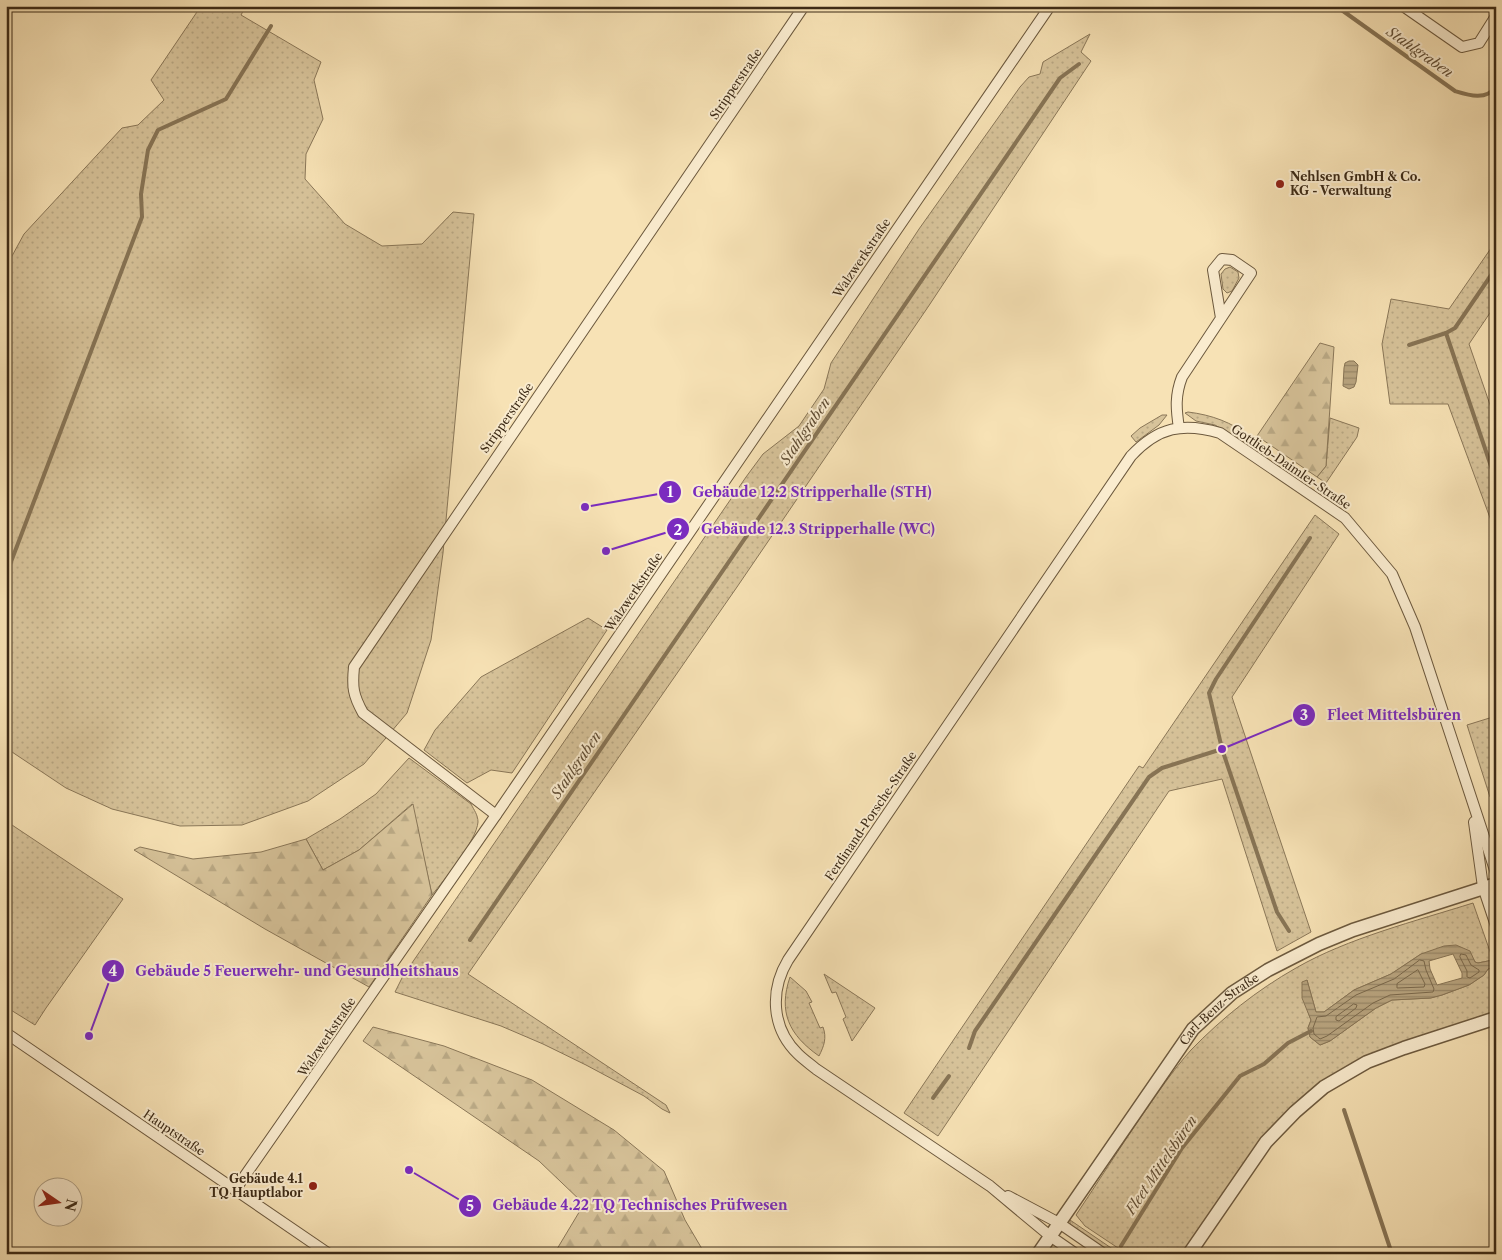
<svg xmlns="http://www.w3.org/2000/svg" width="1502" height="1260" font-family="'Libre Caslon Text',serif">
	<defs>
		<pattern id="grass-dots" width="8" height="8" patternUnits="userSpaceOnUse" patternTransform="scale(1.25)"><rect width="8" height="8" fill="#d7c39a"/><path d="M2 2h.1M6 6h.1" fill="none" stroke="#b9a884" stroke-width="1.8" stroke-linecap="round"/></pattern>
		<pattern id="forest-firs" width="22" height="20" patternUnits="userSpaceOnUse" patternTransform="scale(1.25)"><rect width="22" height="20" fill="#d7c39a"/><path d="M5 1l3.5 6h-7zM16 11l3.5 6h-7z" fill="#b9a884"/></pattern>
		<pattern id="water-rules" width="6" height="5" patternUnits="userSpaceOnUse" patternTransform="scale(1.25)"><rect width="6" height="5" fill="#b8a47f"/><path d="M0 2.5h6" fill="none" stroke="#978667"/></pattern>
	</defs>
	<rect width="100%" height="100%" fill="#f7e2b5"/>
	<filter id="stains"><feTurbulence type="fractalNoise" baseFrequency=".004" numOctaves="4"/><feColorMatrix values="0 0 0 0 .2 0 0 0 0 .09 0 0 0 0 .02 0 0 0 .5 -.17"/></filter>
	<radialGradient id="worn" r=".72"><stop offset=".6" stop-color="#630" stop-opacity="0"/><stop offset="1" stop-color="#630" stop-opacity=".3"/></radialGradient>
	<!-- grass -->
	<g fill="url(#grass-dots)" stroke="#8a7758">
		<path d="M201,6H246L241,15L321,62L314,80L323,119L306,154L305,179L345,224L382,246L422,244L453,212L474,214L443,553L431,640L407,713L364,764L308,801L242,825L180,826L112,809L66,788L6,748V267L24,234L122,128L138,125L164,100L151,80Z"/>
		<path d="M1090,34L1081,52L1091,61L928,307L737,587L468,974L666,1105L670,1113L662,1109L644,1096L586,1065L543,1044L501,1026L395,992L403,976L746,477L763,454L799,426L824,389L831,363L919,229L1020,87L1029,77L1040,74L1043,62Z"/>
		<path d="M1496,241V304L1469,344L1496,422V534L1448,404H1390L1382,344L1391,299L1449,309Z"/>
		<path d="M1230,267L1238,272L1239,278L1232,291L1227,293L1223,289L1221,274L1225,269Z"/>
		<path d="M1188,412C1212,415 1231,422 1251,437L1247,443H1245L1215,425L1196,421L1185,413Z"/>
		<path d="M1162,415H1167L1159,425L1136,442L1131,436L1140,428Z"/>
		<path d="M1330,418L1359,428L1357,437L1326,483L1317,477L1326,466Z"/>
		<path d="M1315,515L1339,534L1232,697L1311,932L1277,951L1222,779L1169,791L938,1136L904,1113L1139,766L1143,768Z"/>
		<path d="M588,618L607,630L512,773L491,770L467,783L424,750L435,730L481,677Z"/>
		<path d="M1496,716V794L1490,797L1467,725Z"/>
		<path d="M409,758L471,804C474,810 478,815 478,822C477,840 444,880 432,895L412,804L359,850L323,870L306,839L340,819L376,794Z"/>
		<path d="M6,821L123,899L46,1008L35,1025L6,1007Z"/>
		<path d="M1473,903L1493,960L1478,963L1475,962L1469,951L1421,954L1391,974L1354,990L1324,1012H1316L1307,980L1308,1012L1311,1020L1308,1028L1310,1037L1320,1045L1330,1041L1376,1008L1392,1000L1430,998L1442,995L1469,985L1484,975L1488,969L1495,967L1496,1012L1315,1088L1183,1254H1127L1085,1226L1076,1215C1098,1182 1119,1149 1141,1117C1157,1094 1173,1070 1191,1050C1222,1018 1257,990 1296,968C1348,938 1416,921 1473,903Z"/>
		<path d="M824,974L875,1008L852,1041L843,1019L846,1017L836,992L832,993Z"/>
		<path d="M790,977L806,991L812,1002L809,1003L820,1028L823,1027C827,1038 824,1046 819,1056C789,1035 778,1012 790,977Z"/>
		<path d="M1070,1220L1120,1254H1112L1072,1226L1070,1224Z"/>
	</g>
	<!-- forest -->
	<g fill="url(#forest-firs)" stroke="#8a7758">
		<path d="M1320,343L1334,347L1326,466L1317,477L1257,436Z"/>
		<path d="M413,804L432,895L369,987L265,929L134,850L140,847L193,859L261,852L306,839L323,870L359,850Z"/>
		<path d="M373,1027L444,1046L532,1080L614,1130L664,1171L685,1220L705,1254H554L584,1204L539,1161L363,1041Z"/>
	</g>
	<!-- water -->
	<g fill="url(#water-rules)" stroke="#877455" fill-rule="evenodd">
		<path d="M1349,361H1354L1358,365L1356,382L1354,387L1349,389L1343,386L1344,368L1345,363Z"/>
		<path d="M1456,945L1470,951L1475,962L1478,963L1493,960L1495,967L1488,969L1484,975L1469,985L1442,995L1431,998L1392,1000L1376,1008L1330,1041L1320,1045L1310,1037L1308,1028L1311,1020L1302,998V982L1307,980L1316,1012H1324L1354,990L1391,974L1421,954L1444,946ZM1453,954L1462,973V978L1437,985L1430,969L1429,961Z"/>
	</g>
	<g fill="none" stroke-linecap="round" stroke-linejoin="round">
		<!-- shore -->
		<g stroke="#7a684b" stroke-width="1">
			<path d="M1461,954L1466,955L1471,965L1479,970V972L1470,978L1467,977V971L1460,957Z"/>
			<path d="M1420,960L1424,961L1426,970L1434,989L1433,992L1390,995L1373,1003L1327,1036L1320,1039L1314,1034L1313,1028L1317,1017L1326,1016L1356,995L1394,979Z"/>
			<path d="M1418,970L1425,984L1424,987L1397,988V984Z"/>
			<path d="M1354,1004L1357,1005L1356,1008L1339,1021L1336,1020V1017Z"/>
		</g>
		<!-- stream -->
		<g stroke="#877455" stroke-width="4">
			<path d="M1336,6L1455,91C1468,95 1486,101 1496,87"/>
			<path d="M1446,333L1496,481"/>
			<path d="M1409,345L1446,333L1455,328L1496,268"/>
			<path d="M6,575L142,217L141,194L148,150L158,130L226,99L271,26"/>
			<path d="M1289,931L1277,912L1222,749L1209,693L1216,679L1310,538"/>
			<path d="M470,940L1060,78L1079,64"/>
			<path d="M969,1048L975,1031L1149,777L1162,768L1222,749"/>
			<path d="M933,1098L949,1076"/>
			<path d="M1344,1110L1392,1254"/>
			<path d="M1121,1246L1182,1148L1240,1076L1264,1064L1288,1043L1311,1031"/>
		</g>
		<defs>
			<g id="minor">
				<path d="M1403,6L1462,47L1479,43L1496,16"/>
				<path d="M1179,428C1176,409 1175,395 1182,377L1251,273L1232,260L1222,259L1213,270L1221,318"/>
				<path d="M496,815L363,713C353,695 352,687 354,667L804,6"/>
				<path d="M1474,822L1483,887L1496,926"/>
				<path d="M6,1033L329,1254"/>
				<path d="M235,1190L496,815L1050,6"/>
				<path d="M1008,1196L1059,1223L1104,1254"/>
				<path d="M1076,1254L1050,1236L990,1186L816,1069C810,1064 803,1059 798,1054C771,1028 770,990 788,960L1131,456C1158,427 1183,422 1220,433L1345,518L1392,574L1415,627L1496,873"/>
			</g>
			<g id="tertiary">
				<path id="s1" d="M1038,1254L1193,1029L1232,993L1268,970L1319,944L1353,930L1496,884"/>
				<path d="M1189,1254L1266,1142L1295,1112L1324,1087L1367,1062L1404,1048L1496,1018"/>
			</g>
		</defs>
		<!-- minor casing -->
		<use href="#minor" stroke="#6c593e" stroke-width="12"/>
		<!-- tertiary casing -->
		<use href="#tertiary" stroke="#6c593e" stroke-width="15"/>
		<!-- minor -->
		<use href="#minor" stroke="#faeccf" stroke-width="10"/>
		<!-- tertiary -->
		<use href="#tertiary" stroke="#faeccf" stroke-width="12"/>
	</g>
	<!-- markers -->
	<g fill="#8f2418" stroke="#faeccf" stroke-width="2">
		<circle cx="1280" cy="184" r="5"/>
		<circle cx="313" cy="1186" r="5"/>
	</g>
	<g text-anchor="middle" stroke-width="4" stroke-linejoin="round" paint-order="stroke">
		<!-- street labels -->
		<g font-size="12" fill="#3d2b17" stroke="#faeccf">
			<text transform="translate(736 84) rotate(-56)" y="4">Stripperstraße</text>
			<text transform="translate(862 258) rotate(-56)" y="4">Walzwerkstraße</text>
			<text transform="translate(507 418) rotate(-55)" y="4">Stripperstraße</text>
			<text transform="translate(1291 467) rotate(34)" y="4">Gottlieb-Daimler-Straße</text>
			<text transform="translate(634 592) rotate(-56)" y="4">Walzwerkstraße</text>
			<text transform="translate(871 816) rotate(-56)" y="4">Ferdinand-Porsche-Straße</text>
			<text dy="4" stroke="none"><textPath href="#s1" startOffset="306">Carl-Benz-Straße</textPath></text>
			<text transform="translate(327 1037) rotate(-56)" y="4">Walzwerkstraße</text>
			<text transform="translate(174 1133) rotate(34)" y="4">Hauptstraße</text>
		</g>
		<!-- poi labels -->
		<g font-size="12" font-weight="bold" fill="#3d2b17" stroke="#faeccf" text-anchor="start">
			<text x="1290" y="181">Nehlsen GmbH &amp; Co.<tspan x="1290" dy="14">KG - Verwaltung</tspan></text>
			<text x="303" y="1183" text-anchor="end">Gebäude 4.1<tspan x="303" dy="14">TQ Hauptlabor</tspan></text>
		</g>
		<!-- water labels -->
		<g font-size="14" font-style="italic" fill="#624f36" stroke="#faeccf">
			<text transform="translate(1420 52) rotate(35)" y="5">Stahlgraben</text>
			<text transform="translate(805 431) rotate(-56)" y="5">Stahlgraben</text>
			<text transform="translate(576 765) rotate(-56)" y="5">Stahlgraben</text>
			<text transform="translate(1161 1165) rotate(-56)" y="5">Fleet Mittelsbüren</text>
		</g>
	</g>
	<!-- callouts -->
	<path fill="none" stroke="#7b2cbf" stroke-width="2" d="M585 507L670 492M606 551L678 529M1222 749L1304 715M89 1036L113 971M409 1170L470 1206"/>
	<g fill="#7b2cbf" stroke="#faeccf" stroke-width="2">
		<circle cx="585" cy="507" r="5"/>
		<circle cx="606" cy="551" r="5"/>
		<circle cx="1222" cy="749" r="5"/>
		<circle cx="89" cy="1036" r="5"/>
		<circle cx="409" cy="1170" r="5"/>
		<circle cx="670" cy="492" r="12"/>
		<circle cx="678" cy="529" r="12"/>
		<circle cx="1304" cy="715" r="12"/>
		<circle cx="113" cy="971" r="12"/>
		<circle cx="470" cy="1206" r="12"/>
	</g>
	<g font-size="15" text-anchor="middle" font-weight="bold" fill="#fff">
		<text x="670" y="497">1</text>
		<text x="678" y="535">2</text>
		<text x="1304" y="720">3</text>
		<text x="113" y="976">4</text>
		<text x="470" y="1211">5</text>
	</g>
	<g font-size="14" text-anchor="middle" font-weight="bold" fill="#7b2cbf" stroke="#faeccf" stroke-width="4" stroke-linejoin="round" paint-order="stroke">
		<text x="812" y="497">Gebäude 12.2 Stripperhalle (STH)</text>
		<text x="818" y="534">Gebäude 12.3 Stripperhalle (WC)</text>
		<text x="1394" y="720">Fleet Mittelsbüren</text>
		<text x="297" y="976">Gebäude 5 Feuerwehr- und Gesundheitshaus</text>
		<text x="640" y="1210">Gebäude 4.22 TQ Technisches Prüfwesen</text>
	</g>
	<!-- margin -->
	<rect width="1502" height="1260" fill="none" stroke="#f7e2b5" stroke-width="25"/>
	<rect x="8" y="8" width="1487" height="1245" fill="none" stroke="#3d2b17" stroke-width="2.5"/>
	<rect x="12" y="12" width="1477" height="1235" fill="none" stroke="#3d2b17"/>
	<!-- north arrow -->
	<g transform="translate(58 1202) rotate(103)"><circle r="24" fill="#faeccf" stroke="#ae9f85"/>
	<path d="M0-4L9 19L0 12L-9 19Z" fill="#8f2418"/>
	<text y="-8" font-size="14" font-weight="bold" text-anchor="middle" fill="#3d2b17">N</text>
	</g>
	<rect width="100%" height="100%" filter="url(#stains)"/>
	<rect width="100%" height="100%" fill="url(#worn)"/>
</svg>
